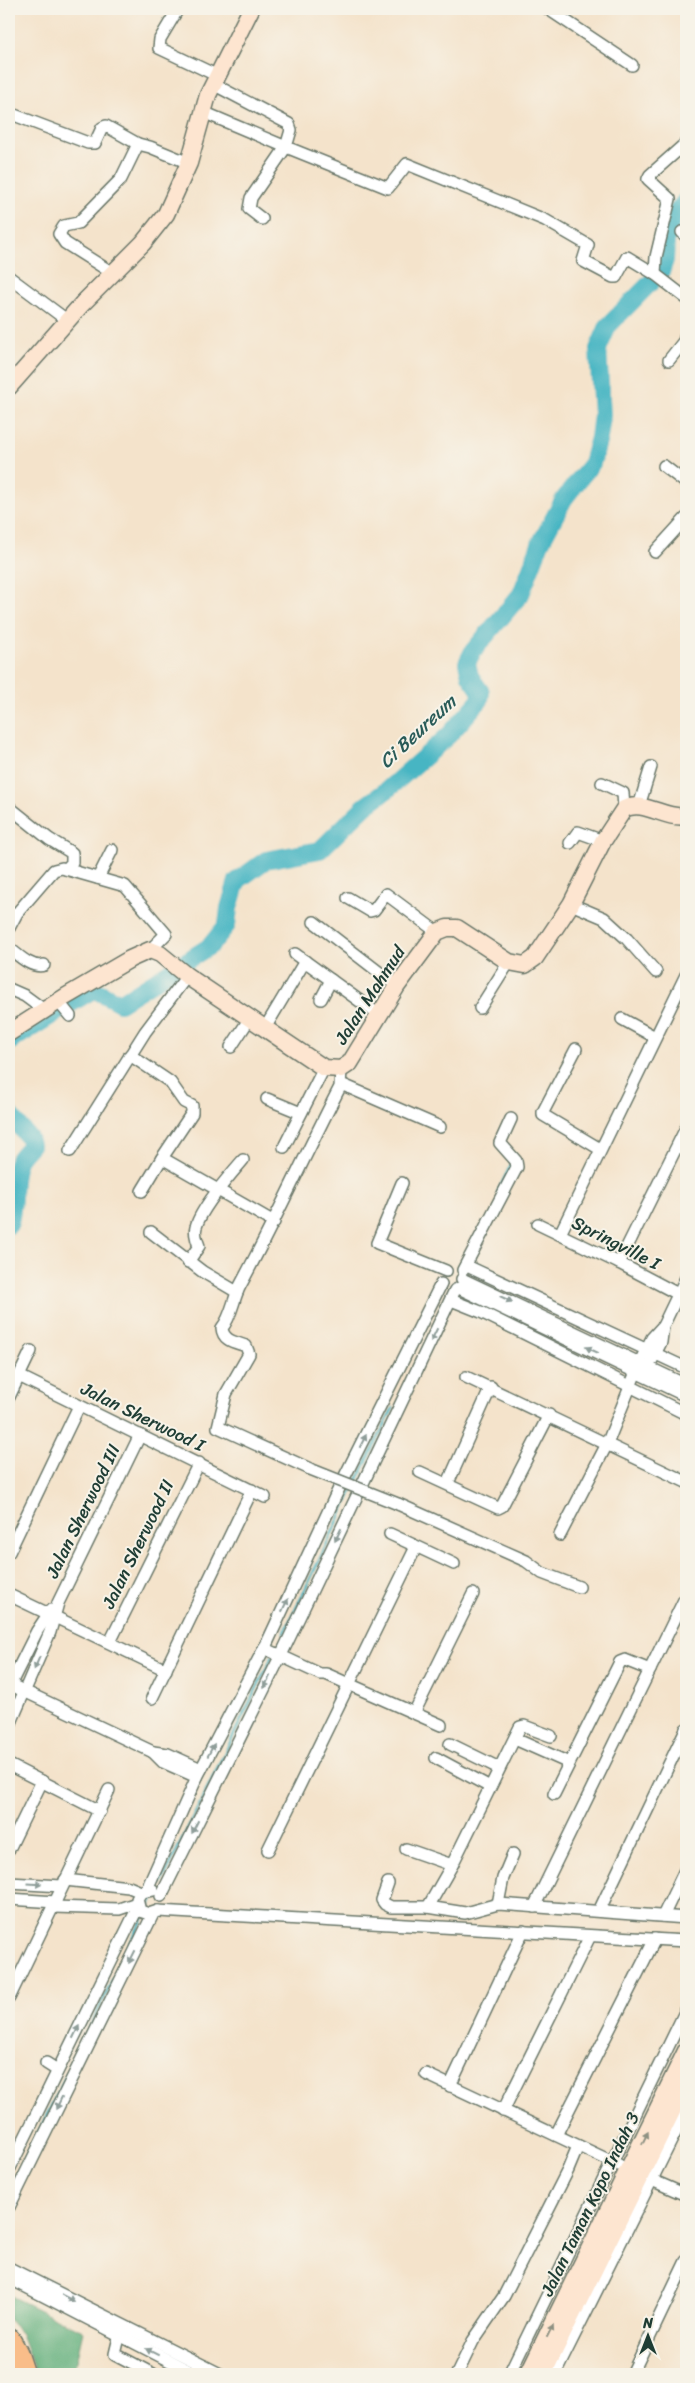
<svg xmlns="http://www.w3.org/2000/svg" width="695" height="2383" font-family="Sriracha,sans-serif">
	<rect width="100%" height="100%" fill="#f7f3e8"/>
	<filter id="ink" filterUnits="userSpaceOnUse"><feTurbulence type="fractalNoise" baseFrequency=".02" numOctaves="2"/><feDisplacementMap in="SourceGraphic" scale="10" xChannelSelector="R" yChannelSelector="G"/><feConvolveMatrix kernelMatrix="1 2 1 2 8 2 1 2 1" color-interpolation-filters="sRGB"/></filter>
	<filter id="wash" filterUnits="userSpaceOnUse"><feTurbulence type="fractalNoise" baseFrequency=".0096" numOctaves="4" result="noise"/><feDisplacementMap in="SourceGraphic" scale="20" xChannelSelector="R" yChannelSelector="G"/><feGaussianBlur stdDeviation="1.12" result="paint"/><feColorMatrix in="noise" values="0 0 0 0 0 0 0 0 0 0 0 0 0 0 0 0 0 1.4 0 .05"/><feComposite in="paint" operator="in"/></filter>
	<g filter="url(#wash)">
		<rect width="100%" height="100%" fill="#f4e3cb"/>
		<!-- forest -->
		<path fill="#5ead79" stroke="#3e7556" d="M9,2295L83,2331L73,2374H36L21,2334L9,2320Z"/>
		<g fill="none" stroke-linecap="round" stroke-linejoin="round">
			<!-- stream -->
			<g stroke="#47b5c3" stroke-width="3">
				<path d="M498,1192L512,1163"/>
				<path d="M356,1483L393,1408"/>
				<path d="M284,1634L353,1489"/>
				<path d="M161,1883L272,1657"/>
				<path d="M150,1904L154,1896"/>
				<path d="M9,2193L143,1918"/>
			</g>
			<!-- river -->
			<g stroke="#47b5c3" stroke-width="18">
				<path d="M9,1042L91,991H97L120,1003L210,946L227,925L229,908L237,881L266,860L320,850L365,806L387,790L449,735L480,700L481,692L470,676L467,663L473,651L521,594L541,542L564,499L592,463L599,438L602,415L598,349L608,326L661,272L665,260L666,241L672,218L686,200"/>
				<path d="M9,1114L29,1138L31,1145C27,1150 21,1155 18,1161C10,1181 16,1204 9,1225"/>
			</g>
		</g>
	</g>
	<g filter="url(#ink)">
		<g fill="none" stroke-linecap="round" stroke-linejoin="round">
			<defs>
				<g id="street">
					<path d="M178,9L160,39L159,48L218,76"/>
					<path d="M548,9L632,65"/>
					<path d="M213,84L289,124L291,130L286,147L388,188L407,164L545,220L588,245L583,261L613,277H616L627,257L655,274L686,298"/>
					<path d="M203,112L286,147L251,198L249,209L262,219"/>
					<path d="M9,113L88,143H95L102,128L106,126L138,144L150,147L189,163"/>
					<path d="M682,232L686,236"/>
					<path d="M114,274L65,243L59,234L64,226L78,223L121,179L138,144"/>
					<path d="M655,274L656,257L670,199L648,179L650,175L686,143"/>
					<path d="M9,277L68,321"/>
					<path d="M669,360L684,341L686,335"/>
					<path d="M664,466L686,483"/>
					<path d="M655,552L686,518"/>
					<path d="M602,783L623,793L624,809"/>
					<path d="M639,806L651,767"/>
					<path d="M9,807L49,839L72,853V863L66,869"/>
					<path d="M570,843L578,832L603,841"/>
					<path d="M98,878L112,850"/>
					<path d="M348,898L370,911L374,910L386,894L437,932"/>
					<path d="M571,904L604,918L627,939L656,972"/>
					<path d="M314,922L397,986"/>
					<path d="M9,928L17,913L54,870L62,868L125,886L166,934L150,950"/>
					<path d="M9,948C18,955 32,969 44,965"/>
					<path d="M295,954L379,1015"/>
					<path d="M9,989L25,996L44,1010"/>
					<path d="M321,999L331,980"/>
					<path d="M58,1001L70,1016"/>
					<path d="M480,1008L509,962"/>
					<path d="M622,1019L655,1037"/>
					<path d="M265,1028L305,961"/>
					<path d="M231,1047L250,1018"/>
					<path d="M576,1049L543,1112V1115L600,1149"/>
					<path d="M130,1055L170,1082L184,1102L192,1106V1113L162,1158L274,1222"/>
					<path d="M341,1084L440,1127"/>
					<path d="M267,1099L301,1113"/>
					<path d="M284,1147L324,1068"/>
					<path d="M70,1151L145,1032L187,976"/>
					<path d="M402,1183L377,1243L446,1271"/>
					<path d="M142,1191L162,1158"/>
					<path d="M538,1224L619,1263L678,1294"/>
					<path d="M151,1232L203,1272L237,1292"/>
					<path d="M560,1234L686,975"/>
					<path d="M188,1262L199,1246C197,1241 194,1233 196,1227C201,1208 230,1175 243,1160"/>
					<path d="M619,1263L686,1128"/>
					<path d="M467,1266L686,1368"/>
					<path d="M463,1270L517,1167L516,1161L500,1143L511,1119"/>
					<path d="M462,1279L686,1385"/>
					<path d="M459,1288L686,1396"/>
					<path d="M451,1300L481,1312L686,1414"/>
					<path d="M652,1360L661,1342L663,1326"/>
					<path d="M19,1376L265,1497"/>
					<path d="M466,1377L686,1482"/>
					<path d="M9,1397L31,1351"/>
					<path d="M310,1469L218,1427L226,1394L249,1354L246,1346C235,1342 223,1341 222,1328C232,1316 233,1299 240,1286C275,1221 306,1153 340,1087L341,1069"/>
					<path d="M420,1472L498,1508L502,1506L549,1415"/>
					<path d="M448,1483L491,1387"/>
					<path d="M398,1504L526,1561L542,1573L579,1587"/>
					<path d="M390,1534L454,1564"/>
					<path d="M560,1535L607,1444L640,1362L652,1338L663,1326L686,1278"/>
					<path d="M9,1552L79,1406"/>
					<path d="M9,1595L166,1670"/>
					<path d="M110,1642L199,1463"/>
					<path d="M264,1648L320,1674H326L441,1725"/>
					<path d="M9,1684L153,1752"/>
					<path d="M9,1687L37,1631L51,1610"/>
					<path d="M152,1698L252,1490"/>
					<path d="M414,1713L473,1594"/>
					<path d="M9,1727L50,1632L58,1603L140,1435"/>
					<path d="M515,1739L569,1763"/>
					<path d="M450,1744L499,1768"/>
					<path d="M436,1758L490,1787"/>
					<path d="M9,1765L100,1811"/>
					<path d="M197,1777L163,1762L153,1752L168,1754L201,1769"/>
					<path d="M554,1794L620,1662L625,1660L650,1670"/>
					<path d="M9,1849L42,1781"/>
					<path d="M406,1849L452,1865"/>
					<path d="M268,1850L416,1547"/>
					<path d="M65,1880L129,1887L141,1892L153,1890"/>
					<path d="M9,1883L62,1886"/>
					<path d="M388,1883L382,1900L385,1904L391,1907H428L465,1913L498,1904L686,1918"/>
					<path d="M147,1889L197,1777L268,1641L341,1484L441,1284"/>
					<path d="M141,1892L137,1899L140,1911L149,1914L158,1911"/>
					<path d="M161,1896L284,1649L455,1290"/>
					<path d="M9,1899L56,1902"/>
					<path d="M498,1904L503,1878L513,1854"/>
					<path d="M53,1907L119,1909L137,1903"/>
					<path d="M428,1907L452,1865L520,1727L524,1726L551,1736"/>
					<path d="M534,1907L686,1596"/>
					<path d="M158,1911L686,1941"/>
					<path d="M599,1911L686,1729"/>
					<path d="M663,1916L686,1868"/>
					<path d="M9,1998L109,1790"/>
					<path d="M46,2063L57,2070"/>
					<path d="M426,2074L619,2165"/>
					<path d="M450,2086L523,1931"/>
					<path d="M503,2111L590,1936"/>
					<path d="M556,2135L655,1939"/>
					<path d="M9,2170L138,1907"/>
					<path d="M647,2178L686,2195"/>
					<path d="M9,2207L153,1914"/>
					<path d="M9,2268L220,2374"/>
					<path d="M9,2278L195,2374"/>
					<path d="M121,2329L115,2354L153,2374"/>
					<path d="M457,2374L473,2341L504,2296L568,2170L578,2146"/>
					<path d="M509,2374L686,2010"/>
					<path d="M555,2374L686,2111"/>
					<path d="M632,2374L686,2261"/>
				</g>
				<g id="secondary">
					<path d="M9,387L82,304L143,243L166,214L189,163L208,95L251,9"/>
					<path d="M9,1033L65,997L130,959L150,950L160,954L187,976L324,1068L341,1069L350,1063L397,986L437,932L447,928H457L509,962L525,965L535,958L571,904L603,841L624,809C644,799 665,820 686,816"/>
					<path d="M528,2374L686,2051"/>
					<path d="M543,2374L686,2083"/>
				</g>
				<path id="highway" d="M9,2339L17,2353L24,2374"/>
			</defs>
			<!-- street casing -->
			<use href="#street" stroke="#6a7769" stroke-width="14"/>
			<!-- secondary casing -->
			<use href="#secondary" stroke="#6a7769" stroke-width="19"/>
			<!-- highway casing -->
			<use href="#highway" stroke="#6a7769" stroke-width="24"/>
			<!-- street -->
			<use href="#street" stroke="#fff" stroke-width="11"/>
			<!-- secondary -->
			<use href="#secondary" stroke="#fde5d0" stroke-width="16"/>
			<!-- highway -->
			<use href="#highway" stroke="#f9bd89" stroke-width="21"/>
			<defs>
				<path id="street-bridge" d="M310,1469L398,1504"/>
			</defs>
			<!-- street-bridge casing -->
			<use href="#street-bridge" stroke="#6a7769" stroke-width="14" stroke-linecap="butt"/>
			<!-- street-bridge -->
			<use href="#street-bridge" stroke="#fff" stroke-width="11"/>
		</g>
		<!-- one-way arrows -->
		<defs><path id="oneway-solid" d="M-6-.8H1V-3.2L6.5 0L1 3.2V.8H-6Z" transform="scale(1.25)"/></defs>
		<g fill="#8f9e9a">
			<use href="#oneway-solid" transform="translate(506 1299) rotate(25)"/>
			<use href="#oneway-solid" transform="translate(434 1335) rotate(116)"/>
			<use href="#oneway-solid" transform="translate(592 1350) rotate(-155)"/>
			<use href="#oneway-solid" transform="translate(363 1441) rotate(-63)"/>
			<use href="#oneway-solid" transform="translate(338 1535) rotate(116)"/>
			<use href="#oneway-solid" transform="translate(285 1605) rotate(-65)"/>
			<use href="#oneway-solid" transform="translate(37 1663) rotate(113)"/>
			<use href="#oneway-solid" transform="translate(267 1682) rotate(116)"/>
			<use href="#oneway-solid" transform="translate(211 1750) rotate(-62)"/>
			<use href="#oneway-solid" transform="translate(195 1827) rotate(116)"/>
			<use href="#oneway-solid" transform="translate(35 1884) rotate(4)"/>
			<use href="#oneway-solid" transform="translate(132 1957) rotate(117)"/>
			<use href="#oneway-solid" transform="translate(76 2032) rotate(-64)"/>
			<use href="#oneway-solid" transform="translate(59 2103) rotate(116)"/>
			<use href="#oneway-solid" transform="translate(68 2298) rotate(27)"/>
			<use href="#oneway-solid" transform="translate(152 2352) rotate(-153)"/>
		</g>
		<g fill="#8e9182">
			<use href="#oneway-solid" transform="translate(645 2138) rotate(-64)"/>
			<use href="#oneway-solid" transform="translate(550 2331) rotate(-63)"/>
		</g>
	</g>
	<g text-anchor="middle" stroke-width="4" stroke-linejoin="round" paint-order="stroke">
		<!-- street labels -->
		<g font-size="18" fill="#1f3d34" stroke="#f7f3e8">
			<text transform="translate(370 995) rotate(-57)" y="6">Jalan Mahmud</text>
			<text transform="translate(616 1243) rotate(27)" y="6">Springville I</text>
			<text transform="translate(143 1417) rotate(26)" y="6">Jalan Sherwood I</text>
			<text transform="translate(83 1511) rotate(-64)" y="6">Jalan Sherwood III</text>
			<text transform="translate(138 1544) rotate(-64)" y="6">Jalan Sherwood II</text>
			<text transform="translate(590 2204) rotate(-64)" y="6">Jalan Taman Kopo Indah 3</text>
		</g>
		<!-- water labels -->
		<g font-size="19" font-style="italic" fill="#295b58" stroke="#f7f3e8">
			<text transform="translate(417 731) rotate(-43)" y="7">Ci Beureum</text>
		</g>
	</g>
	<!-- margin -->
	<rect width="695" height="2383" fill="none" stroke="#f7f3e8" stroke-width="30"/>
	<!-- north arrow -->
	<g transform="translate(648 2336)" stroke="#f7f3e8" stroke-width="4" paint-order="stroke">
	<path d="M0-4L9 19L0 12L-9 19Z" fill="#1f3d34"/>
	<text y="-8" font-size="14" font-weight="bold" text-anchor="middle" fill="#1f3d34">N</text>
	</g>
</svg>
